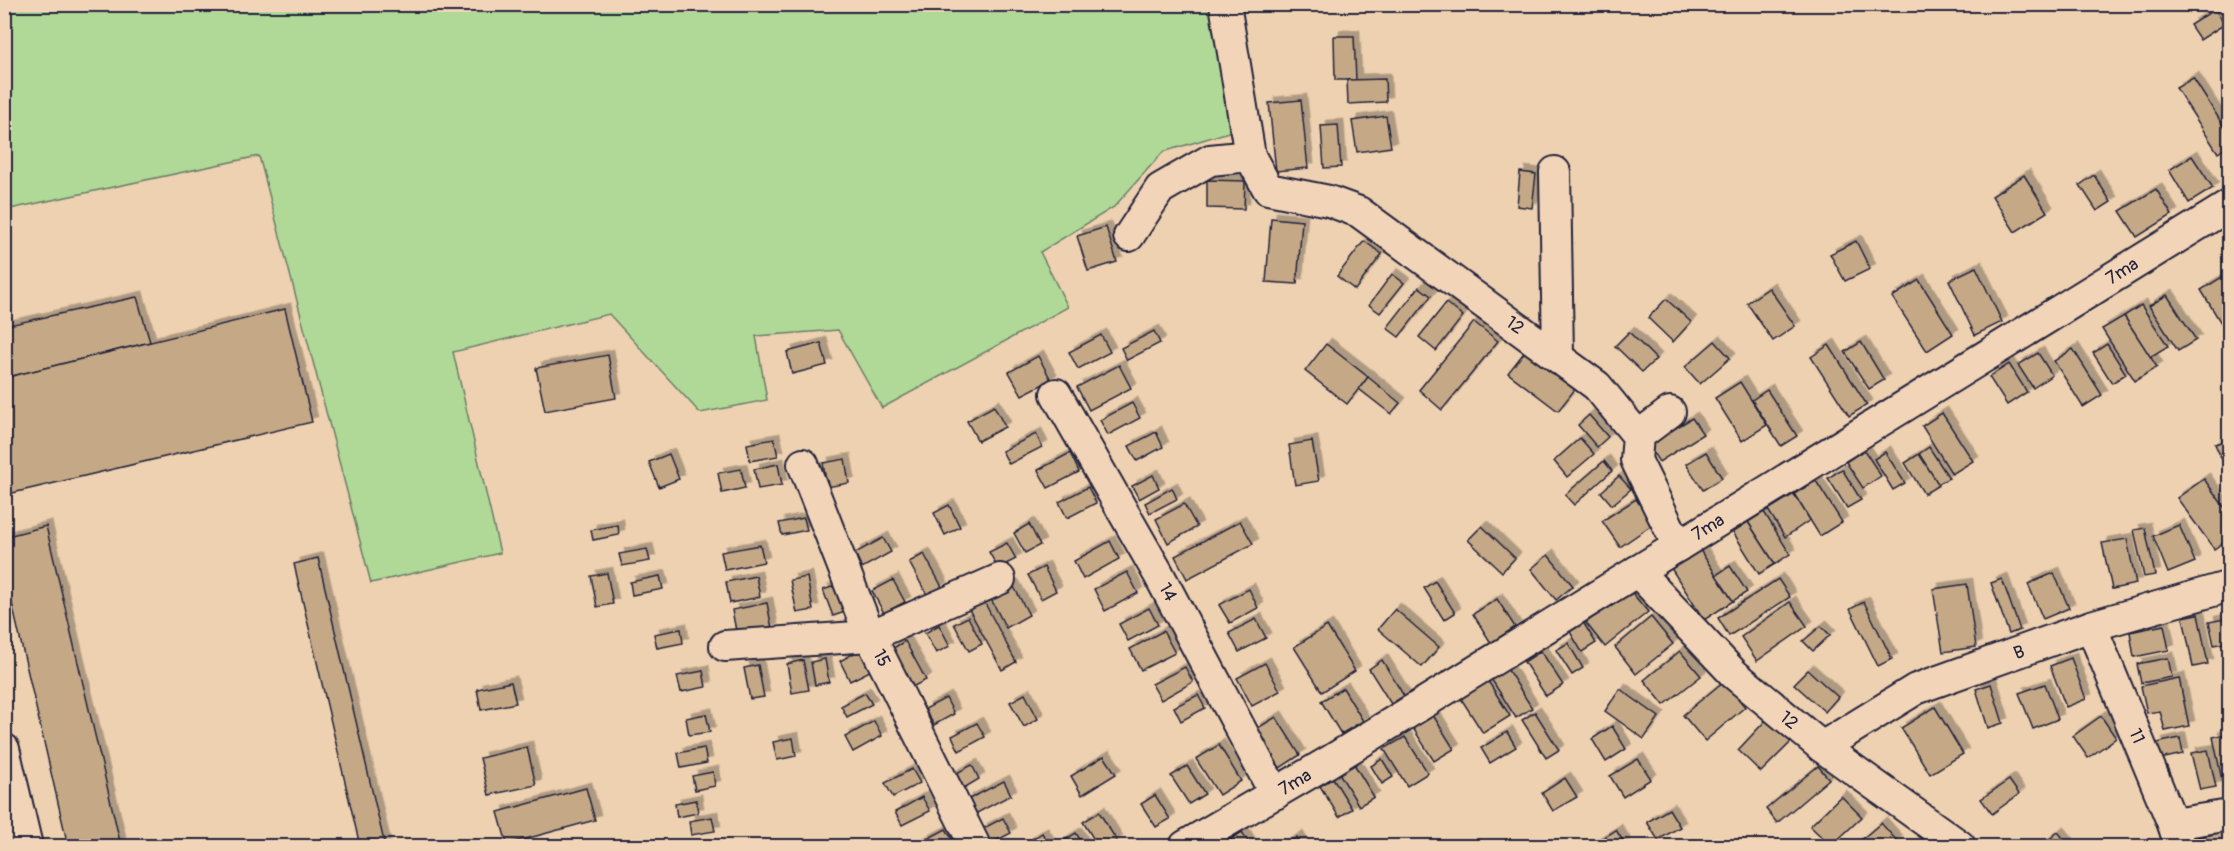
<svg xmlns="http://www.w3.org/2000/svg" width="2234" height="851" font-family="Pangolin,sans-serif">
	<defs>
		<filter id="shadow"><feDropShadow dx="5.5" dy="-5.5" stdDeviation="0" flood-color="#0004"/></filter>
	</defs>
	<rect width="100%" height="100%" fill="#eed1b0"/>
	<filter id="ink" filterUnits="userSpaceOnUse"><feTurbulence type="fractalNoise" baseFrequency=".0167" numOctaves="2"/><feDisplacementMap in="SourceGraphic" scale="12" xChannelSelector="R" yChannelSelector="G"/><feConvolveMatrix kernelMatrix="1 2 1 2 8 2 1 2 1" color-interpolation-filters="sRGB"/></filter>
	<g filter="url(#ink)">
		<!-- grass -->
		<path fill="#b0d997" stroke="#697e69" stroke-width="1.5" d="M4,5H1229V132L1163,152L1114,207L1040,252L1068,307L882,408L838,330L756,336L767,400L700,413L609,314L453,352L500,553L371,583L259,156L5,210Z"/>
		<!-- building -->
		<g fill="#c5a986" stroke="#22223b" stroke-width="1.5" filter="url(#shadow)">
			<path d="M2215,9L2225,24L2200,40L2190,25Z"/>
			<path d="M1334,36H1354L1356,80H1335Z"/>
			<path d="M2193,78L2230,136V145L2218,153L2176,88Z"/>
			<path d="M1385,79L1386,102L1348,104L1347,80Z"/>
			<path d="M1301,100L1308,168L1276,171L1269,103Z"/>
			<path d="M1386,116L1391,147L1357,152L1352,121Z"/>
			<path d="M1338,125L1341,167L1324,168L1321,126Z"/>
			<path d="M2192,156L2213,188L2189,203L2169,170Z"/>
			<path d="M1520,172L1536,174L1532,208L1517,206Z"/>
			<path d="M2024,175L2047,212L2015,232L1992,196Z"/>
			<path d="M2094,175L2111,202L2097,211L2080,185Z"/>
			<path d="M1207,180L1245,181L1244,209L1207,208Z"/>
			<path d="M2156,189L2172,215L2137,237L2120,211Z"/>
			<path d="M1271,218L1302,221L1297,284L1266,282Z"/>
			<path d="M1106,227L1117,262L1088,271L1077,236Z"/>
			<path d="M1364,241L1382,254L1355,290L1337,276Z"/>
			<path d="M1856,241L1870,269L1845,281L1830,254Z"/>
			<path d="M1976,267L2002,322L1975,335L1949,280Z"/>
			<path d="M2230,272V325L2224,328L2201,290Z"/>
			<path d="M1392,274L1404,283L1380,313L1369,305Z"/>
			<path d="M1919,280L1953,334L1927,351L1892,297Z"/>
			<path d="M1419,287L1431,296L1399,337L1387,328Z"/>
			<path d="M1769,288L1795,326L1773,341L1747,303Z"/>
			<path d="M2167,295L2196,340L2178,351L2149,306Z"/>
			<path d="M137,297L150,342L4,378V326Z"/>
			<path d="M1666,299L1691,322L1673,342L1648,318Z"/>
			<path d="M1446,303L1463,316L1436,351L1419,337Z"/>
			<path d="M2141,305L2168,346L2150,357L2124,316Z"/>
			<path d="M285,309L312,422L4,495V378Z"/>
			<path d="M2124,316L2157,367L2135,381L2102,329Z"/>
			<path d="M1474,322L1498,341L1442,410L1419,390Z"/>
			<path d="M1154,331L1160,343L1127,360L1121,348Z"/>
			<path d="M1629,332L1656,359L1642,372L1615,346Z"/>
			<path d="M1101,335L1110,352L1078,369L1069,352Z"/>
			<path d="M1715,341L1730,358L1700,384L1685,367Z"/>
			<path d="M1861,342L1884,380L1869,389L1845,352Z"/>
			<path d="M821,343L827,365L792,374L787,352Z"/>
			<path d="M1326,344L1368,377L1347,404L1305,371Z"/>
			<path d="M2107,344L2126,374L2112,383L2093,353Z"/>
			<path d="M1829,345L1867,405L1849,416L1811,357Z"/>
			<path d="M2073,349L2102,395L2083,407L2054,361Z"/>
			<path d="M1526,350L1576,388L1558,411L1508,373Z"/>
			<path d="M2038,353L2052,375L2033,388L2018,365Z"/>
			<path d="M608,355L616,398L545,411L536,368Z"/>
			<path d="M1038,356L1051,380L1022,395L1009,372Z"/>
			<path d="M2009,364L2027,392L2007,405L1989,377Z"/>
			<path d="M1119,365L1131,388L1089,410L1077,387Z"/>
			<path d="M1368,377L1400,403L1391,414L1359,389Z"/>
			<path d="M1740,382L1767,425L1742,441L1715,398Z"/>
			<path d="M1767,390L1797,436L1781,446L1752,400Z"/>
			<path d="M1132,403L1140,418L1108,435L1100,420Z"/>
			<path d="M994,406L1005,427L978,441L967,421Z"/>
			<path d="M1942,413L1973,461L1952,474L1922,426Z"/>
			<path d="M1589,415L1608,437L1597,447L1578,425Z"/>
			<path d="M1692,418L1703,434L1659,462L1648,445Z"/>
			<path d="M1156,432L1163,447L1137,461L1129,446Z"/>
			<path d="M1036,434L1042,447L1009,464L1002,451Z"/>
			<path d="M1580,438L1594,454L1567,477L1554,461Z"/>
			<path d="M774,439L778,456L750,461L747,444Z"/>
			<path d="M2230,439V470L2227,471L2215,444Z"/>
			<path d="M1312,441L1319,481L1295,485L1289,445Z"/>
			<path d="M1929,447L1949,478L1938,484L1919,454Z"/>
			<path d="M1864,450L1881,476L1863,488L1846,462Z"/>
			<path d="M1706,452L1722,478L1703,490L1686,464Z"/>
			<path d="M1885,452L1905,483L1893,490L1874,459Z"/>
			<path d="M1070,453L1079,472L1048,488L1038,470Z"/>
			<path d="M669,454L679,479L659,487L649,462Z"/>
			<path d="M1919,454L1939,485L1924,494L1905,463Z"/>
			<path d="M845,459L849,483L827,487L823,463Z"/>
			<path d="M1604,461L1612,471L1574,505L1565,495Z"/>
			<path d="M778,464L782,485L758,489L754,469Z"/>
			<path d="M741,469L745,488L722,493L718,473Z"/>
			<path d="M1842,469L1861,500L1847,508L1828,478Z"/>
			<path d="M1153,475L1159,488L1139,499L1132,486Z"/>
			<path d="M1619,476L1631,489L1612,505L1601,492Z"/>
			<path d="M2204,479L2230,515V538L2214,549L2177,498Z"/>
			<path d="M1816,481L1842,522L1820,536L1794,494Z"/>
			<path d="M1088,487L1096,503L1067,518L1059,502Z"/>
			<path d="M1172,488L1177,499L1150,513L1145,503Z"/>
			<path d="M1794,494L1810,520L1785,537L1768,510Z"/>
			<path d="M1636,499L1653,524L1620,547L1602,521Z"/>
			<path d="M1184,504L1197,527L1168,543L1156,519Z"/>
			<path d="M949,505L960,527L945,535L934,513Z"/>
			<path d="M1764,512L1790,554L1775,564L1748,522Z"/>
			<path d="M804,518L807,530L782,535L779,523Z"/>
			<path d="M1240,521L1253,544L1187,579L1175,556Z"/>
			<path d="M1748,522L1775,564L1759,574L1733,532Z"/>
			<path d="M1029,524L1040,545L1025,553L1014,533Z"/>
			<path d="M618,525L619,535L593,540L591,530Z"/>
			<path d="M2179,525L2195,562L2168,573L2153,536Z"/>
			<path d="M46,526L121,846H68L4,569V537Z"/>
			<path d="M1482,526L1515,558L1502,572L1468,540Z"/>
			<path d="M2145,528L2155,575L2144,577L2134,530Z"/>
			<path d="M883,538L891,552L862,568L855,553Z"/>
			<path d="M2127,539L2136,584L2112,589L2102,543Z"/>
			<path d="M1110,541L1119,559L1083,579L1074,561Z"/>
			<path d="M1007,543L1016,559L998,568L989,552Z"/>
			<path d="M760,545L764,562L725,570L721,552Z"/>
			<path d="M1698,547L1733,601L1704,620L1669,565Z"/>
			<path d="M647,549L650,561L622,566L619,554Z"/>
			<path d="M924,554L942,587L927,595L909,562Z"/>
			<path d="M1548,555L1573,586L1556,600L1531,569Z"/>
			<path d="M318,558L385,846H360L294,564Z"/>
			<path d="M1730,566L1747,592L1733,601L1716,575Z"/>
			<path d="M1044,567L1056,591L1041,599L1028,575Z"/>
			<path d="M1127,572L1138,593L1105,611L1094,589Z"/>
			<path d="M607,573L613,604L597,607L591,576Z"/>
			<path d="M2054,573L2069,608L2043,619L2028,584Z"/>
			<path d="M660,576L663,589L632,595L630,582Z"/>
			<path d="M756,576L760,597L730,603L726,582Z"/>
			<path d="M807,577L813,610L797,613L790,580Z"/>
			<path d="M1778,579L1790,597L1729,636L1718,618Z"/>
			<path d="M2002,579L2020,630L2009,634L1991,583Z"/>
			<path d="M893,580L905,602L884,613L872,591Z"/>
			<path d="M1435,581L1455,613L1444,620L1424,588Z"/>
			<path d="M1967,584L1976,647L1943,652L1933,589Z"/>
			<path d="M1013,585L1029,615L1006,628L990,597Z"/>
			<path d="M835,586L845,612L833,616L823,590Z"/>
			<path d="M1628,588L1648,612L1605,647L1586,623Z"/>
			<path d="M1249,589L1258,608L1230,623L1219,605Z"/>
			<path d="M980,594L1016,662L1002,670L965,602Z"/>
			<path d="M1497,599L1515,627L1491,643L1473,614Z"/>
			<path d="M1790,602L1807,626L1757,661L1741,637Z"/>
			<path d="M1864,602L1892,659L1878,666L1850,609Z"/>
			<path d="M767,603L772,629L737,636L732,610Z"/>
			<path d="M1149,608L1158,625L1128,641L1119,624Z"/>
			<path d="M1395,609L1439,647L1422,667L1378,629Z"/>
			<path d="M2198,614L2208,664L2193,667L2183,617Z"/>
			<path d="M968,617L982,644L969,651L954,624Z"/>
			<path d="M1651,617L1673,644L1636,674L1615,647Z"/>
			<path d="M2230,618V642L2214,645L2209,622Z"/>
			<path d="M1256,619L1266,638L1239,652L1229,633Z"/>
			<path d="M1581,619L1596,643L1582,652L1567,627Z"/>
			<path d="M939,625L950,646L936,653L925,633Z"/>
			<path d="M2164,625L2169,650L2134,657L2130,632Z"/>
			<path d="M1327,626L1355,671L1322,692L1294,647Z"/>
			<path d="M1821,626L1830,635L1813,651L1803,641Z"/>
			<path d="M681,629L683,643L657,648L654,634Z"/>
			<path d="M1163,631L1175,653L1141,670L1130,649Z"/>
			<path d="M905,641L926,680L910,688L890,650Z"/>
			<path d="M1568,643L1583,668L1572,675L1556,650Z"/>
			<path d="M861,649L872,670L850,681L840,661Z"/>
			<path d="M1541,651L1563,685L1546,696L1524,662Z"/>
			<path d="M1680,651L1701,676L1664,705L1644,680Z"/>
			<path d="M2071,658L2086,699L2066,707L2050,666Z"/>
			<path d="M2168,658L2172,677L2141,683L2137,664Z"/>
			<path d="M825,659L829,682L815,685L811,662Z"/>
			<path d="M803,660L809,690L792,693L787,664Z"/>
			<path d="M1382,660L1404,696L1391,704L1369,669Z"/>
			<path d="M1265,663L1280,691L1252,706L1237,678Z"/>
			<path d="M758,665L764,697L750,699L744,668Z"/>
			<path d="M1185,667L1193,682L1161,700L1152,684Z"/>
			<path d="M1506,667L1532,708L1516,718L1490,677Z"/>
			<path d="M1808,670L1838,697L1825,712L1794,684Z"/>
			<path d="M703,671L706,687L681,692L677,676Z"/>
			<path d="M2179,678L2189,726L2165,731L2160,711L2147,713L2141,686Z"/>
			<path d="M1488,681L1510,716L1483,733L1460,697Z"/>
			<path d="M1724,681L1745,707L1705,741L1683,715Z"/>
			<path d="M511,682L516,703L481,710L477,689Z"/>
			<path d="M1991,684L2003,723L1988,728L1976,689Z"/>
			<path d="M2045,684L2058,719L2033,729L2019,693Z"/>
			<path d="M1343,688L1363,721L1341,734L1321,701Z"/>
			<path d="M1620,689L1659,717L1644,739L1605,711Z"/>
			<path d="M865,693L872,704L847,717L841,706Z"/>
			<path d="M1025,694L1038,719L1024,727L1010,702Z"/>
			<path d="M1198,695L1205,708L1181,721L1174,707Z"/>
			<path d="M946,698L954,714L934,725L925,709Z"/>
			<path d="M1935,707L1963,754L1930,774L1901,728Z"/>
			<path d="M1431,712L1454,749L1434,761L1411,725Z"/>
			<path d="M1535,712L1559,750L1546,758L1522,720Z"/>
			<path d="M706,714L710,732L689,735L686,718Z"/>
			<path d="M2101,716L2116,738L2088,758L2073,736Z"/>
			<path d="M1276,717L1300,755L1280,768L1256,729Z"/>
			<path d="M1767,719L1791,742L1761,772L1738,750Z"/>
			<path d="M874,721L882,736L853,752L845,737Z"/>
			<path d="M977,723L985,737L959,751L952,736Z"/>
			<path d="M1612,726L1626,749L1606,762L1592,739Z"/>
			<path d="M1507,732L1516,747L1490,763L1481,748Z"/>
			<path d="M2230,733V784L2223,785L2213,737Z"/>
			<path d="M1405,737L1428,773L1407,786L1384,749Z"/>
			<path d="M793,738L796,756L777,760L773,742Z"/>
			<path d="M2180,738L2183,754L2160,759L2157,743Z"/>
			<path d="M1219,745L1241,781L1219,795L1196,759Z"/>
			<path d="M527,747L536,785L489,795L480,758Z"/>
			<path d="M704,748L707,763L681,768L678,753Z"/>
			<path d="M2208,750L2216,787L2200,790L2191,753Z"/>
			<path d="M1104,756L1116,774L1082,795L1071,776Z"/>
			<path d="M1382,759L1393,777L1382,784L1371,766Z"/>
			<path d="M1638,759L1651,779L1623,797L1610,776Z"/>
			<path d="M1354,764L1374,797L1359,806L1339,773Z"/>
			<path d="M972,765L979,779L959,791L951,776Z"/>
			<path d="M1187,766L1205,794L1189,804L1171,776Z"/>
			<path d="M1818,766L1829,779L1777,823L1766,809Z"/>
			<path d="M912,769L920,783L893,797L885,783Z"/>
			<path d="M713,772L715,786L695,790L692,776Z"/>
			<path d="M1333,778L1352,809L1339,817L1320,786Z"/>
			<path d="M1565,778L1577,797L1553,811L1542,793Z"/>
			<path d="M2009,780L2019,794L1992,814L1981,799Z"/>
			<path d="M1004,781L1011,795L975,814L967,800Z"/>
			<path d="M586,788L595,820L507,844L498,812Z"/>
			<path d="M1155,795L1170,819L1156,827L1141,804Z"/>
			<path d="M1841,796L1862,817L1831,846L1810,826Z"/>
			<path d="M922,797L930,811L902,825L895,812Z"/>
			<path d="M696,800L698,813L677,817L675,804Z"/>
			<path d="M1669,809L1680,827L1658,840L1647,822Z"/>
			<path d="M1099,812L1117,841L1109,846H1098L1083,822Z"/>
			<path d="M712,817L715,831L691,835L689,821Z"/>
			<path d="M1003,818L1011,833L990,844L982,829Z"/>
			<path d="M1881,823L1897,841L1890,846H1854Z"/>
			<path d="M946,829L955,845L951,846H914Z"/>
			<path d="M1616,830L1625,844L1621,846H1590Z"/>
			<path d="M1242,832L1251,846H1231L1228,841Z"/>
			<path d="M2058,832L2068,844L2064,846H2041Z"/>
			<path d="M2223,832L2226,846H2188L2187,840Z"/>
			<path d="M1042,833L1050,846H1029L1027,843Z"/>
			<path d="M1076,833L1084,846H1055Z"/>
			<path d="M1297,837L1303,846H1282Z"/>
		</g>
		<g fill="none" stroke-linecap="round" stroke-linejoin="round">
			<defs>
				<g id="minor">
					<path d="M1225,4L1250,156"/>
					<path d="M1555,172L1558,357"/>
					<path d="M1129,236L1160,189L1210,160L1250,156L1268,189L1329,201L1359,212L1597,386L1638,436L1636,460L1678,546"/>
					<path d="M1056,394L1158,573L1275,794"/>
					<path d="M1638,436L1670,412"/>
					<path d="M803,464L870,636L975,846"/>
					<path d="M1637,571L1734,674L1822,747L1960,846"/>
					<path d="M2091,626L2173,824L2180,846"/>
					<path d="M725,646L870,636L1000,579"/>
					<path d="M1822,747L1916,689L2091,626L2230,586"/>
					<path d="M4,749L27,846"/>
					<path d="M2173,824L2230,815"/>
					<path d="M1185,846L1330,761L2230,205"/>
				</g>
			</defs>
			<!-- minor casing -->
			<use href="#minor" stroke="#22223b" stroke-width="34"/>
			<!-- minor -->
			<use href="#minor" stroke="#f2d5b8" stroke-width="30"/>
		</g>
	</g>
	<g text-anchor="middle" stroke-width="6" stroke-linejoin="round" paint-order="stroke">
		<!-- street labels -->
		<g font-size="18" fill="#22223b" stroke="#f2d5b8">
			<text transform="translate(2122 271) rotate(-32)" y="6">7ma</text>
			<text transform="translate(1515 325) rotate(36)" y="6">12</text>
			<text transform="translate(1708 527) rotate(-32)" y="6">7ma</text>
			<text transform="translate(1168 592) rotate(62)" y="6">14</text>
			<text transform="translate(2019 652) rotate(-20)" y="6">B</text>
			<text transform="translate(882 658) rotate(63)" y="6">15</text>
			<text transform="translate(1789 720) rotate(40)" y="6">12</text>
			<text transform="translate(2137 736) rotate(67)" y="6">11</text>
			<text transform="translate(1295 782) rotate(-31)" y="6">7ma</text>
		</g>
	</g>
	<!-- margin -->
	<rect width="2234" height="851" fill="none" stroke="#f2d5b8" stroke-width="24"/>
	<rect x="12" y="12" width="2210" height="827" fill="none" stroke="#22223b" stroke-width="2" filter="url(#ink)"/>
</svg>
